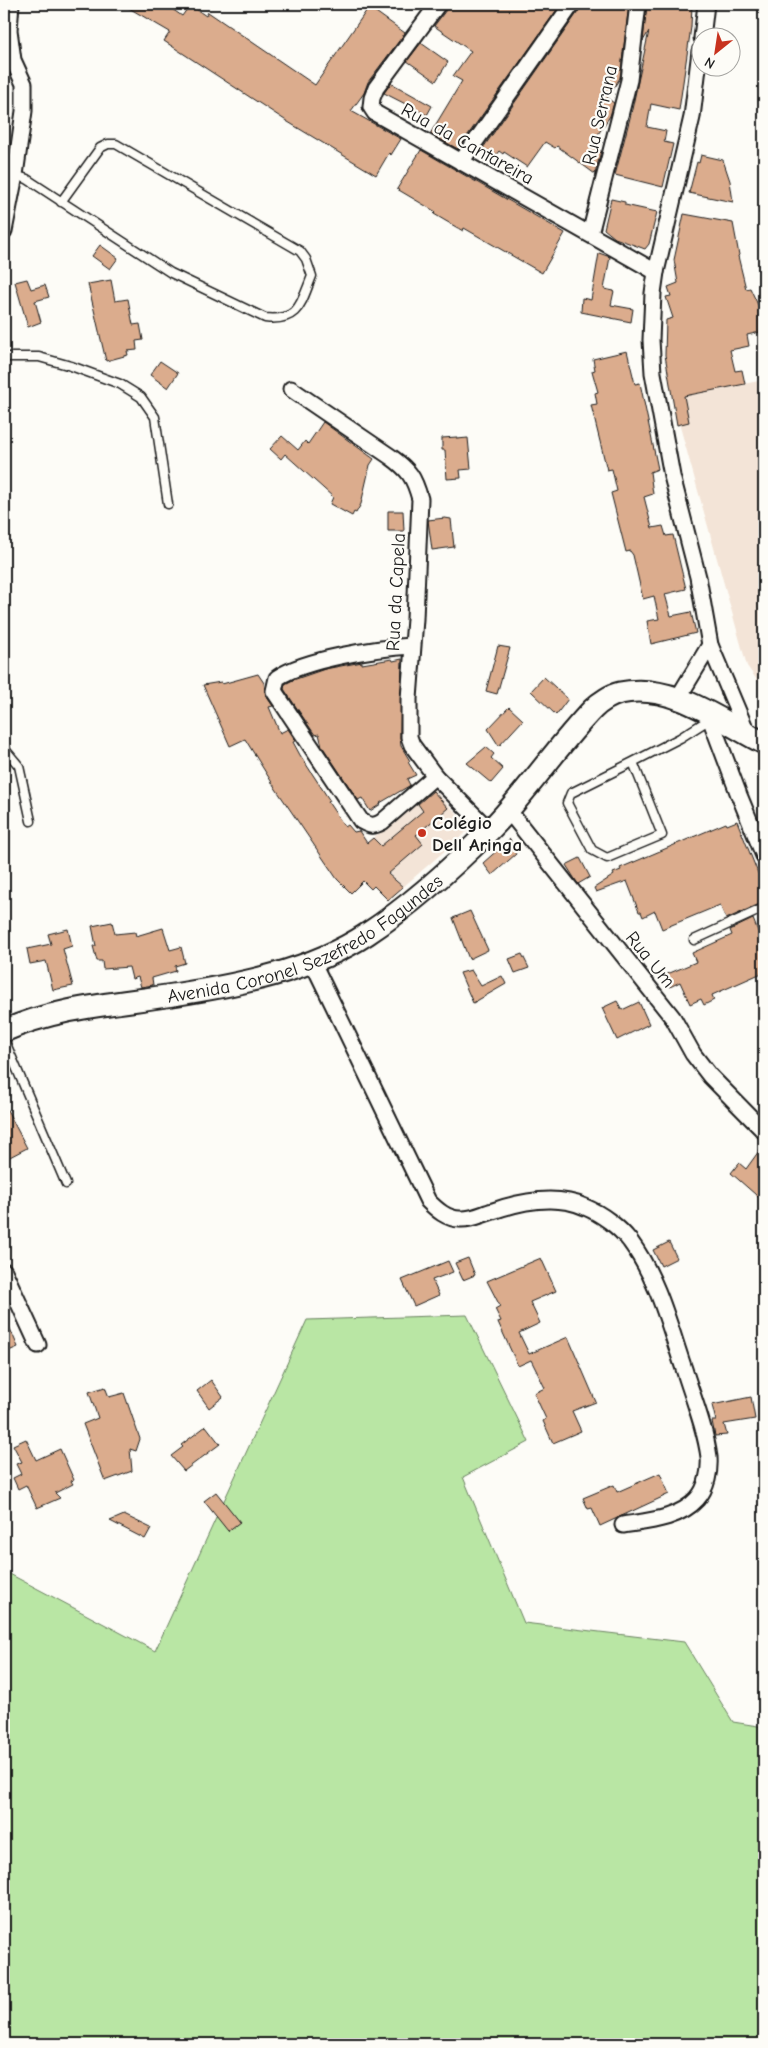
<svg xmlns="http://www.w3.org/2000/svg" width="768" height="2048" font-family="'Comic Neue',sans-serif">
	<rect width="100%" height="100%" fill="#fdfcf7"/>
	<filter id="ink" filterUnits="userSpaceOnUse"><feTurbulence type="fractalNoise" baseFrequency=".02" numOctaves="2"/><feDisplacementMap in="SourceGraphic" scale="10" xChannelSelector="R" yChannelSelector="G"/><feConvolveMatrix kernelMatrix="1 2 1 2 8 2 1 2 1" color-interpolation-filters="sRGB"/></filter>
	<g filter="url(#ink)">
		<!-- built -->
		<g fill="#f3e4d7">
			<path d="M764,380V690L747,666L672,398Z"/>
			<path d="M433,789L471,828L403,887L362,847Z"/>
		</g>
		<!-- green -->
		<path fill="#b9e6a4" stroke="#6a8160" d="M467,1315L529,1442L463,1477L524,1623L684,1642L733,1722L764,1727V2044H4V1571L155,1651L307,1320Z"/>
		<!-- building -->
		<g fill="#dbac8d" stroke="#1c1c1c">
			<path d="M122,4H165L182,16L190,5L206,16L208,12L315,85L369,7L405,33L368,82L364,93L351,111L401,139L391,155L389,153L376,175L288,122L164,41L170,32Z"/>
			<path d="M447,4H561L458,149L430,134L462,81L453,76L471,51L434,26L446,10Z"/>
			<path d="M581,4H629L620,78L607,98L614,103L610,116L591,145L601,151L595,174L557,146L555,148L545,142L527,167L504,152L503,154L499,151L495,156L483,148L580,9Z"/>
			<path d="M647,4H692L691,27L679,110L651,104L647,127L666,131L664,142L673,144L663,187L615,175L631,114L649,31L643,41Z"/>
			<path d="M421,43L448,62L436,81L407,61Z"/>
			<path d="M391,83L432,106L427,115L384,93Z"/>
			<path d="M421,150L565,233L542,273L464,228L463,231L444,220L434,214L436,212L397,189Z"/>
			<path d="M701,155L723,160L730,181L733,202L689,193L697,162L699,163Z"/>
			<path d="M611,199L625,202V205L657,212L649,244L645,249L615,238L604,229Z"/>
			<path d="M684,214L733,223L739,255L738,256L746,289L750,288L759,307L764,323V331L747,335L749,346L730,350L735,371L742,370L745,384L684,396L689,422L677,425L665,355L666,320L673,318L666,297L671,296L668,287L678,283L674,260Z"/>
			<path d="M100,245L118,258L110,269L92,256Z"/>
			<path d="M599,253L610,257L604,289L614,291L611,305L633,309L631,322L581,312L582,298L591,300Z"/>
			<path d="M27,279L31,289L45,285L49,297L35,301L41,322L28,327L15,282Z"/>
			<path d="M111,280L115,301L128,299L133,325L140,324L143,340L136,341L137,350L127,351L128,355L106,361L88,284Z"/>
			<path d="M627,351L635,384L640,383L658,469L650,472L653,494L644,497L652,528L663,526L666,536L673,535L686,589L665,594L671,616L691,612L696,633L651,644L647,621L659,619L654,596L643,599L633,555L630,551L626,552L611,493L617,491L612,469L607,470L591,405L597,404L595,393L598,392L592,371L595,370L593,359Z"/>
			<path d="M160,361L178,373L168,388L150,375Z"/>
			<path d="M323,422L374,459L370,465L361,504L356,513L354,512L352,516L330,504L333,497L285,454L281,459L270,449L282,436L298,450L305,441L308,444Z"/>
			<path d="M457,437V439L468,438L471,469L460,470L461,478L447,479L445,450H442V438Z"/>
			<path d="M388,511H403L404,531H388Z"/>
			<path d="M445,518L451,519L454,547L432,550L428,520Z"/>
			<path d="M498,646L510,648L497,694L486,691Z"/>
			<path d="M392,659L393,661L402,659L400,737L401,746L410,761L408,762L416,775L407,779L410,785L409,786L380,803L381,804L370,811L362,798L358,800L322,746L319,734L315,735L284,689L285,684L293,680L325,669L362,662V664Z"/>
			<path d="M258,674L264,683L266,696L273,706L269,707L280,733L288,729L296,741L293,742L300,755L330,801L328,802L345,827L348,825L354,832L359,831L367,843L373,838L381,846L423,811L418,804L433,791L448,808L416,835L423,844L388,874L403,887L388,900L374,886L371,889L363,881L351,893L337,879L276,789L245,739L230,746L203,685L221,682L222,684Z"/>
			<path d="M544,677L568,699L556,715L531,691Z"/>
			<path d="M509,707L523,720L499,746L488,729Z"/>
			<path d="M486,747L494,754L491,758L503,769L491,783L467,763Z"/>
			<path d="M737,821L764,888V902L726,919L720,905L662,929L655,911L643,917L641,912H639L627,881L596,892L594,888L614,875L613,873L621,870L620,868L726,823L727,825Z"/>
			<path d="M510,839L516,854L492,875L483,863Z"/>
			<path d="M580,858L590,877L578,884L566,865Z"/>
			<path d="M470,911L488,950L469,959L453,918Z"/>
			<path d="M753,919L764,946V972L712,995L714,1000L704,1005L701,999L690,1004L680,982L670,987L665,975L696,962L692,953L732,935L730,930Z"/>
			<path d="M112,922L115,934L135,932L136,936L163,928L170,950L181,947L185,963L175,966L176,971L152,978L153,985L141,987L138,977L132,979L129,967L103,969L102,961H97L93,946H96L92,926Z"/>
			<path d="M68,929L72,946L63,949L73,986L53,990L46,961L30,964L27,949L51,944L48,934Z"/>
			<path d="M522,954L529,968L515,973L509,959Z"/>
			<path d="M471,970L481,986L502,976L506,984L473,1003L460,973Z"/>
			<path d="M617,1001L622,1010L639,1002L649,1024L617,1040L602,1008Z"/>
			<path d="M4,1104L27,1148L4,1160Z"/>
			<path d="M764,1144V1202L731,1173L739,1163L746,1169Z"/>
			<path d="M669,1242L677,1258L661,1266L653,1250Z"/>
			<path d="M468,1258L475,1275L463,1280L455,1263Z"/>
			<path d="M541,1258L556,1291L530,1302L540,1323L519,1333L529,1354L568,1337L596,1402L572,1411L581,1431L553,1443L543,1421L546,1419L534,1393L545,1388L531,1360L518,1366L498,1322L501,1321L495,1309L500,1306L487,1281Z"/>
			<path d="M448,1261L453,1272L432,1280L439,1295L414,1306L402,1280Z"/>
			<path d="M4,1315L18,1347L4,1353Z"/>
			<path d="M211,1380L223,1397L209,1408L197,1391Z"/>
			<path d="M105,1387L109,1397L124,1393L140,1439L136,1451L130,1449L132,1471L105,1481L83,1424L98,1418L89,1392Z"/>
			<path d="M751,1397L755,1419L724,1424L727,1435L715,1436L712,1421H716L712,1405Z"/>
			<path d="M206,1426L220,1444L184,1471L171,1456L183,1447L181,1445Z"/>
			<path d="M26,1439L36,1460L60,1449L74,1480L71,1481L73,1484L55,1493L60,1498L37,1508L26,1485L18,1489L13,1478L21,1474L16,1464L22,1462L13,1445Z"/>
			<path d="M660,1473L669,1494L600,1526L592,1508L588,1509L583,1498L614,1485L617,1492Z"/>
			<path d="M216,1492L240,1522L228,1531L204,1501Z"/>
			<path d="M124,1515L151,1528L145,1539L110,1521Z"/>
		</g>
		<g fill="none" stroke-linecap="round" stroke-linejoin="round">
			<defs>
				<g id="service">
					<path d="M15,175L27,179L171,273L265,318C299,322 301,303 312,276L306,259L300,251L116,144H108L100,148L61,202"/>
					<path d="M4,357H39L71,366L120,384L141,397L155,417L168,504"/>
					<path d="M4,748L19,766L31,821"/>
					<path d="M633,762L571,793L567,803L592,850L607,858L662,835L633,762L680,738L710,719"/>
					<path d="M694,940L764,908"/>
					<path d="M4,1039L66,1184"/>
				</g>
				<g id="minor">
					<path d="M438,4L376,88L372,98L371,107L375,113L656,272"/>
					<path d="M702,38L706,4"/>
					<path d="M700,51L692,117L656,272L653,293L651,340L653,373L672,476L698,577L710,645L748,735"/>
					<path d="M461,162L572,4"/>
					<path d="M4,231L15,175L24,111V84L13,60L9,30L11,4"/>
					<path d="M590,234L629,80L638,4"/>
					<path d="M291,389L391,457C409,470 414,477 420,499L415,619L409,699V737L412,745L435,776L489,830"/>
					<path d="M412,646C377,648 305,659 277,678L274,691L361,821C370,826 373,827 382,822L435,776"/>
					<path d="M678,698L710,645"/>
					<path d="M707,710L739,795L764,856"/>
					<path d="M508,810L673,1018L693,1054L710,1076L764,1131"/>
					<path d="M313,963L428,1201C437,1210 447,1219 460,1219C472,1220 482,1214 493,1211C522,1201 556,1194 585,1207C602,1214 619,1227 630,1241C658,1279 669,1325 684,1369C693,1398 705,1427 709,1457C710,1471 707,1488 697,1499C679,1519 648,1521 623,1525"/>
					<path d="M4,1271L38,1345"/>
				</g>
				<g id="secondary">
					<path id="s1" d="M4,1031C58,1007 115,1004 173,995C238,985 311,971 367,934C411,905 452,868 489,831C527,793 556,747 593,709C600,702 611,695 620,693C673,682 720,721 764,743"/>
				</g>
			</defs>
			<!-- service casing -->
			<use href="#service" stroke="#1c1c1c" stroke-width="11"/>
			<!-- minor casing -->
			<use href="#minor" stroke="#1c1c1c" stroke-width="19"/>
			<!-- secondary casing -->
			<use href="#secondary" stroke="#1c1c1c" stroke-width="25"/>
			<!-- service -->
			<use href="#service" stroke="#fdfcf7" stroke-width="8"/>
			<!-- minor -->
			<use href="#minor" stroke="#fdfcf7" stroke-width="15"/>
			<!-- secondary -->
			<use href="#secondary" stroke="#fdfcf7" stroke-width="21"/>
		</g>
	</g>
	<!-- markers -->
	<circle fill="#c8321e" stroke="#fdfcf7" stroke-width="2" cx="422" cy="833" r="5"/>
	<g text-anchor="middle" stroke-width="4.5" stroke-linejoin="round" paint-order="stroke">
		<!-- street labels -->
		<g font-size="19" fill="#1c1c1c" stroke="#fdfcf7">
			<text transform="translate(599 115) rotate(-77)" y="7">Rua Serrana</text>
			<text transform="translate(468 143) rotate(29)" y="7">Rua da Cantareira</text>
			<text transform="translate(395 592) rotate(-87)" y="7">Rua da Capela</text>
			<text dy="7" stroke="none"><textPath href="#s1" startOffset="319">Avenida Coronel Sezefredo Fagundes</textPath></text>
			<text transform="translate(651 959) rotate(51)" y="7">Rua Um</text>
		</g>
		<!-- poi labels -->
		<g font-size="19" font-weight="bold" fill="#1c1c1c" stroke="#fdfcf7" text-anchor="start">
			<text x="432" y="829">Colégio<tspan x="432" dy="22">Dell Aringa</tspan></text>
		</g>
	</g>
	<!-- margin -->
	<rect width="768" height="2048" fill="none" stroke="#fdfcf7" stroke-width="20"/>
	<rect x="10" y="10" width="748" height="2028" fill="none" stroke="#1c1c1c" stroke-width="2" filter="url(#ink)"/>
	<!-- north arrow -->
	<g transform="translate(716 52) rotate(210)"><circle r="24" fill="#fdfcf7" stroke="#a3a29f"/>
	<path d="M0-4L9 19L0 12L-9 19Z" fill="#c8321e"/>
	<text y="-8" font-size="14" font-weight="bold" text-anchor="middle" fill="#1c1c1c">N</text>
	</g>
</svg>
